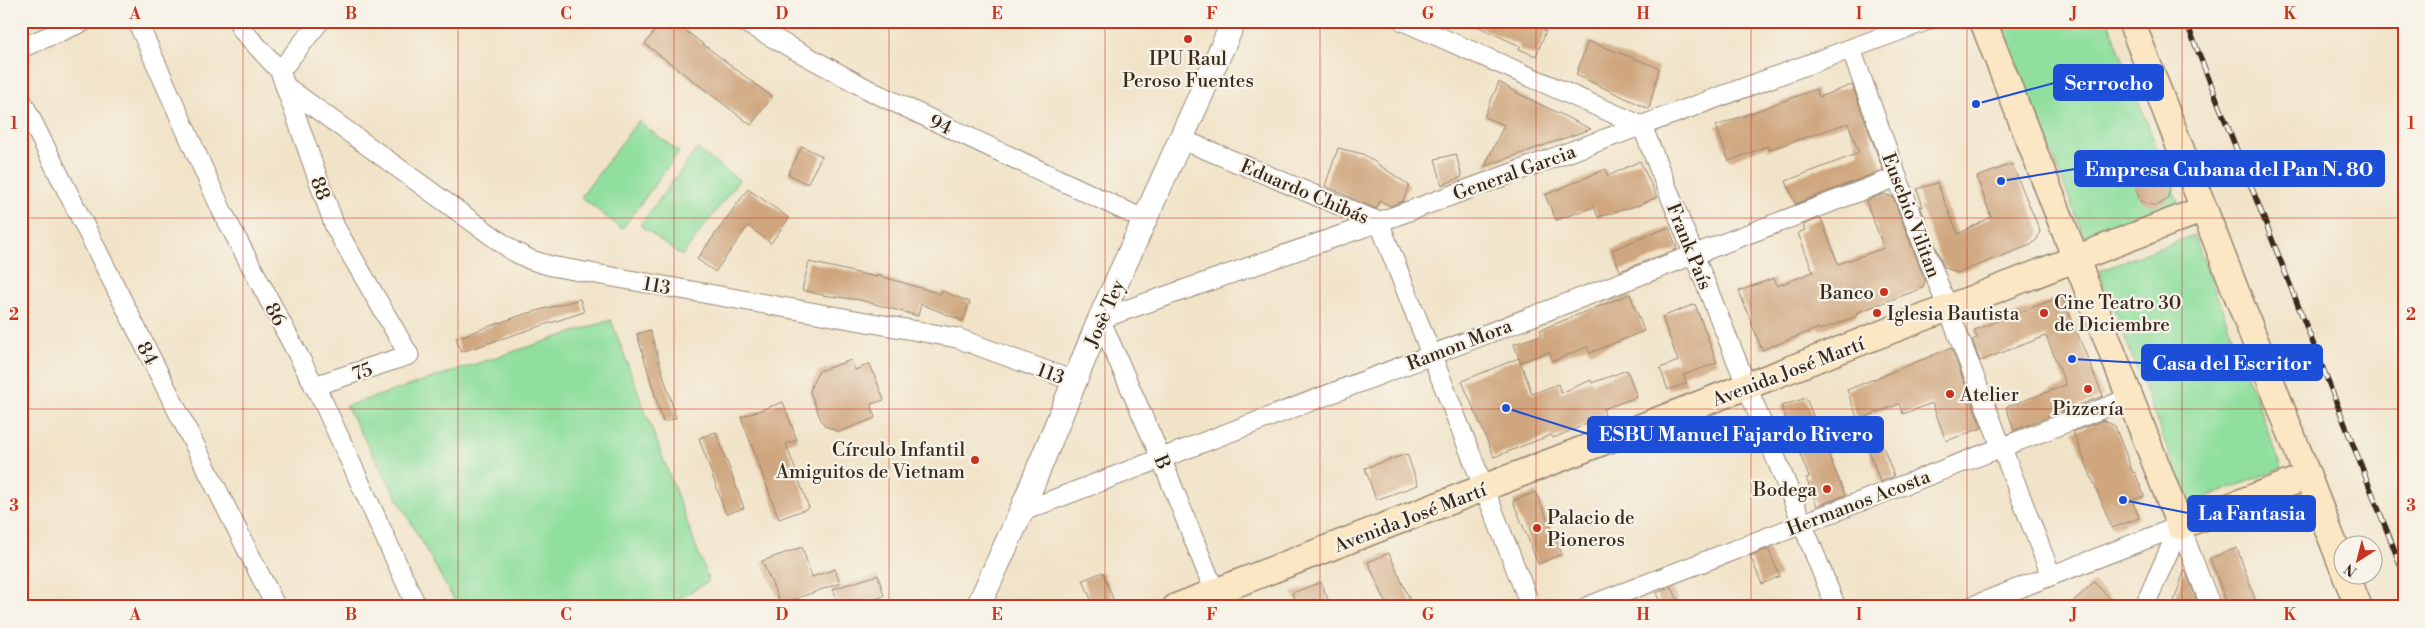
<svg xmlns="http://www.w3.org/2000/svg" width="2425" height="628" font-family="'Libre Bodoni',serif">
	<rect width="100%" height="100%" fill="#f7f3e8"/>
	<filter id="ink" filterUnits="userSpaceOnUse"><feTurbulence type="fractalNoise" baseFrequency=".02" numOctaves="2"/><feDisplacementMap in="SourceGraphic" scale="10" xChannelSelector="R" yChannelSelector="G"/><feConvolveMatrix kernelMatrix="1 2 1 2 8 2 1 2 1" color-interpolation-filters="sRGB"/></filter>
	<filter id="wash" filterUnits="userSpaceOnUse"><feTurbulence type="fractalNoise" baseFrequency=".0096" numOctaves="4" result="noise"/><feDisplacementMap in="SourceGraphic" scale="20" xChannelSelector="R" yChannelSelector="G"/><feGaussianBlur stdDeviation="1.12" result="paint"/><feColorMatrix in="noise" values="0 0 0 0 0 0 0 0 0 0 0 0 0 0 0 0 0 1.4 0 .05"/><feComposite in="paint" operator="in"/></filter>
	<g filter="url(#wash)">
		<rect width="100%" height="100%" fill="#f1e3c8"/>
		<!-- green -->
		<g fill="#90df9e" stroke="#66845e">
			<path d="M2000,21H2108L2179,205L2085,239Z"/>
			<path d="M638,121L679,152L622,229L581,197Z"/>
			<path d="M697,149L739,180L682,256L640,225Z"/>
			<path d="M2194,235L2282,468L2189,504L2099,271Z"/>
			<path d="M611,320L709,581L668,605L646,607H458L346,406Z"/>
		</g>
		<g id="blocks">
			<!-- building -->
			<g fill="#cfa67e">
				<path d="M662,21H673L772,97L751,125L645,44Z"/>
				<path d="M1466,21H1520L1546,31L1536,56L1519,49L1520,46Z"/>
				<path d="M1588,41L1659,68L1649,109L1576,75Z"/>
				<path d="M1499,82L1519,94L1591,129L1485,166L1504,125L1484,117Z"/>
				<path d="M1852,85L1883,170L1795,204L1786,181L1859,153L1848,123L1768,150L1767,146L1729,161L1716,126L1816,89L1819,97Z"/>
				<path d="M802,146L822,156L807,184L788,174Z"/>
				<path d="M1338,148L1363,154L1409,185L1403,201L1390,206L1380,201L1376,209L1325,186Z"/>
				<path d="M1456,154L1462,177L1442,185L1435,159Z"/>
				<path d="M1640,161L1657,197L1639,205L1598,217L1594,207L1556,220L1545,195L1606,169L1608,176Z"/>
				<path d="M2160,163L2170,189L2167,200L2155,206L2140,201L2134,183L2137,165Z"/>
				<path d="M2012,164L2040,231L2037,239L2031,245L1957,273L1944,267L1920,206L1923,207L1917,189L1937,183L1958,234L1991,217L1977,177Z"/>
				<path d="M748,189L789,218L771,243L748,226L715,272L697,259Z"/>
				<path d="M1883,194L1893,197L1925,281L1923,288L1856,313L1857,316L1820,330L1819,328L1762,350L1739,291L1774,278L1777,286L1813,272L1798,233L1805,230L1803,225L1821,218L1838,264L1884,248L1866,201Z"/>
				<path d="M1669,227L1677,249L1620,271L1612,250Z"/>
				<path d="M809,262L876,277L877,275L941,294L942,291L970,302L963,321L921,304L918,316L860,300L822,295L802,290Z"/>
				<path d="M1630,294L1644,331L1590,353L1587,347L1553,361L1549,352L1520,362L1514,344L1542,335L1540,330Z"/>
				<path d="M2062,296L2103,396L2014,430L2006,407L2066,385L2046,336L1980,361L1972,340L1977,338L1974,330Z"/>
				<path d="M580,299L584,312L461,352L456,338L522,315Z"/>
				<path d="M1695,304L1717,363L1683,375L1687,383L1668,390L1660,368L1678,361L1662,317Z"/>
				<path d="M650,330L676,418L663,422L637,334Z"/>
				<path d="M1951,348L1982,428L1946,441L1932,403L1903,414L1899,404L1858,420L1847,390Z"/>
				<path d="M1519,358L1532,394L1558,384L1561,393L1591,380L1592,383L1627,370L1637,397L1603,409L1605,415L1575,429L1553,438L1551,435L1494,457L1462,381Z"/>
				<path d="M851,360L855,370L870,364L884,400L871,404L875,418L839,432L825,426L821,420L810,392L812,384L819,371Z"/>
				<path d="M1806,398L1845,495L1817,506L1806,478L1809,477L1781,406Z"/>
				<path d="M783,402L797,440L786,444L809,508L779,519L741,417Z"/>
				<path d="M2103,420L2115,426L2133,473L2135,472L2144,496L2132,500L2139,518L2112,528L2073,432Z"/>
				<path d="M716,432L744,508L726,514L699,438Z"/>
				<path d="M1881,441L1894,476L1880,482L1867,446Z"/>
				<path d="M1407,454L1418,485L1376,500L1365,468Z"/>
				<path d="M1536,492L1562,554L1538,564L1513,501Z"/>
				<path d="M802,547L812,577L835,569L840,583L781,604L762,561Z"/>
				<path d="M2237,548L2258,607H2228L2210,558Z"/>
				<path d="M1768,549L1780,576L1762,584L1750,556Z"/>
				<path d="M1389,553L1413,607H1388L1368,562Z"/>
				<path d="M2185,569L2199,607H2172Z"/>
				<path d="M1103,572L1115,604L1107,607H1094L1083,580Z"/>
				<path d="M878,575L884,596L848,607H839L833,589Z"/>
				<path d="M1321,582L1331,607H1298L1292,593Z"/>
				<path d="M2094,582L2111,600L2104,607H2067Z"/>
				<path d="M1672,587L1681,607H1662L1656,593Z"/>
			</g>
		</g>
	</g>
	<g filter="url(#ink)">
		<use href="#blocks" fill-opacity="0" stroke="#968673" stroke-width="1"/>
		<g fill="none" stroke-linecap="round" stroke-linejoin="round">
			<defs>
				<g id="minor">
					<path d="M137,21L222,211L324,404L417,607"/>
					<path d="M238,21L243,31L280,71L335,227L409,355L314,386"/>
					<path d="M742,21L873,92L1145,220"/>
					<path d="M1403,21L1642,126L1836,607"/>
					<path d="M21,48L85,21"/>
					<path d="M1851,49L1897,177L2051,575"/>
					<path d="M280,71L320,21"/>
					<path d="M285,86L513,251L531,260L551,266L957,338L1074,381"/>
					<path d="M21,99L276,607"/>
					<path d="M1181,139L1379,222L1531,607"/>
					<path d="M1021,512L1897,177"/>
					<path d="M2180,526L2211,607"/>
					<path d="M1221,607L1161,458L1100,319L1379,222L1926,21"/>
					<path d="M1586,607L2130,398"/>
					<path d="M1970,607L2180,526"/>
					<path d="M2144,607L2180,526"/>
				</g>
				<path id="tertiary" d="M978,607L1021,512L1100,319L1234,21"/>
				<g id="secondary">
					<path d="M1983,21L2180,526L2308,476"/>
					<path d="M2131,21L2342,565"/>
					<path d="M2346,576L2359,607"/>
					<path d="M1176,607L2204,209"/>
				</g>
			</defs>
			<!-- minor casing -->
			<use href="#minor" stroke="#968673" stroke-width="21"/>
			<!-- tertiary casing -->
			<use href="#tertiary" stroke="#968673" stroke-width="26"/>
			<!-- secondary casing -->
			<use href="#secondary" stroke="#968673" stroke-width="29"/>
			<!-- minor -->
			<use href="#minor" stroke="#fff" stroke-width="19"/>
			<!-- tertiary -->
			<use href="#tertiary" stroke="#fff" stroke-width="24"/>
			<!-- secondary -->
			<use href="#secondary" stroke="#fbe7c3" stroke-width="26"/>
			<defs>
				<path id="rail" d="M2186,21L2404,574"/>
			</defs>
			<!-- rail casing -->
			<use href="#rail" stroke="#3b2a1e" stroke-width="5.5"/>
			<!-- rail -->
			<use href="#rail" stroke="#f7f3e8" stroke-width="4" stroke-dasharray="11" stroke-linecap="butt"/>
		</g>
	</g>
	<!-- grid -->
	<path fill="none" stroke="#c8321e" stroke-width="1" stroke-opacity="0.55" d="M243,21V607M458,21V607M674,21V607M889,21V607M1105,21V607M1320,21V607M1536,21V607M1751,21V607M1967,21V607M2182,21V607M21,218H2404M21,409H2404"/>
	<!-- markers -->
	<g fill="#c8321e" stroke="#f7f3e8" stroke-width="2">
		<circle cx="1188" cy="39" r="5"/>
		<circle cx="1884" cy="292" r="5"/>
		<circle cx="1877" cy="313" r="5"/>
		<circle cx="2044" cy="313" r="5"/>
		<circle cx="2088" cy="389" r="5"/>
		<circle cx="1950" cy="394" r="5"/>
		<circle cx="975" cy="460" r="5"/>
		<circle cx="1827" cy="489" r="5"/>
		<circle cx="1537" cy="528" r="5"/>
	</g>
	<g text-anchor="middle" stroke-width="4.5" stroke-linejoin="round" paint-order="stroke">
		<!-- poi labels -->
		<g font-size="19" fill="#3b2a1e" stroke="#f7f3e8" text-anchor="start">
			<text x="1188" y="65" text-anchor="middle">IPU Raul<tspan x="1188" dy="22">Peroso Fuentes</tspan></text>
			<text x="1874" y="299" text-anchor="end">Banco</text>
			<text x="2054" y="309">Cine Teatro 30<tspan x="2054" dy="22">de Diciembre</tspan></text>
			<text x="1887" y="320">Iglesia Bautista</text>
			<text x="1960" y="401">Atelier</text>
			<text x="2088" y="415" text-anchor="middle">Pizzería</text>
			<text x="965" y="456" text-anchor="end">Círculo Infantil<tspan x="965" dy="22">Amiguitos de Vietnam</tspan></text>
			<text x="1817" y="496" text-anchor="end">Bodega</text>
			<text x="1547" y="524">Palacio de<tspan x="1547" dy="22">Pioneros</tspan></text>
		</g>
		<!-- street labels -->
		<g font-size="19" fill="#3b2a1e" stroke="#f7f3e8">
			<text transform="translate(941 124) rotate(25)" y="7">94</text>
			<text transform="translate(1514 172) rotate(-20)" y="7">General Garcia</text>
			<text transform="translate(321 188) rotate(70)" y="7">88</text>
			<text transform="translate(1305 191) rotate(23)" y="7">Eduardo Chibás</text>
			<text transform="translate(1912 215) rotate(69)" y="7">Eusebio Vilitan</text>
			<text transform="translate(1690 246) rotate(68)" y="7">Frank País</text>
			<text transform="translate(657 285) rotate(10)" y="7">113</text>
			<text transform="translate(1104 313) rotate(-66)" y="7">Josè Tey</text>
			<text transform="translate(276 314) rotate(62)" y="7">86</text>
			<text transform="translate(1459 344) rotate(-21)" y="7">Ramon Mora</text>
			<text transform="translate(148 353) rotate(63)" y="7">84</text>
			<text transform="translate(362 371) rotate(-19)" y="7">75</text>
			<text transform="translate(1788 371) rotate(-21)" y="7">Avenida José Martí</text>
			<text transform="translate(1051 373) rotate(20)" y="7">113</text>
			<text transform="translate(1163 462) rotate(67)" y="7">B</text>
			<text transform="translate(1858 502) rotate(-21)" y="7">Hermanos Acosta</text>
			<text transform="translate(1410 517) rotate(-21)" y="7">Avenida José Martí</text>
		</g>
	</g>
	<!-- callouts -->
	<path fill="none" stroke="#1d4ed8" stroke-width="2" d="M1976 104L2054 83M2001 181L2075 169M2072 359L2142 363M1506 408L1588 434M2123 500L2188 513"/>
	<g fill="#1d4ed8" stroke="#f7f3e8" stroke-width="2">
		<circle cx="1976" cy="104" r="5"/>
		<circle cx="2001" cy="181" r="5"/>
		<circle cx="2072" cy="359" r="5"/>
		<circle cx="1506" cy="408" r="5"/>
		<circle cx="2123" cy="500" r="5"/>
	</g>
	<g fill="#1d4ed8" stroke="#1d4ed8" stroke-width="2">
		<rect x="2054" y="65" width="109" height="35" rx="5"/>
		<rect x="2075" y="151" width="309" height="35" rx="5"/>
		<rect x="2142" y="345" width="180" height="35" rx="5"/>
		<rect x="1588" y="417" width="295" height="35" rx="5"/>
		<rect x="2188" y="496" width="127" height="35" rx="5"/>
	</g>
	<g font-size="20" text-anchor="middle" font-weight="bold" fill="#fff">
		<text x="2109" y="90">Serrocho</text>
		<text x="2229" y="176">Empresa Cubana del Pan N. 80</text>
		<text x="2232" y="370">Casa del Escritor</text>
		<text x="1736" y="441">ESBU Manuel Fajardo Rivero</text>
		<text x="2252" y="520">La Fantasia</text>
	</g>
	<!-- margin -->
	<rect width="2425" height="628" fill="none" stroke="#f7f3e8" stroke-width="55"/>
	<!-- north arrow -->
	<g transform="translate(2358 560) rotate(216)"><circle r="24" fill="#f7f3e8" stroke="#aca397"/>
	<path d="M0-4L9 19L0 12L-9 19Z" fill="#c8321e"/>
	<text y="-8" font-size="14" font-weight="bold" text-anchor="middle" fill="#3b2a1e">N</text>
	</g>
	<rect x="28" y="28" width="2370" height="572" fill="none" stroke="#c8321e" stroke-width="2"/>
	<g font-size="16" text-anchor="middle" font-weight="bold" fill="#c8321e">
		<text x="135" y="19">A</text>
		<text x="351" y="19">B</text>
		<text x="566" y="19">C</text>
		<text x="782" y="19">D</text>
		<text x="997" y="19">E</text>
		<text x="1212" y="19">F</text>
		<text x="1428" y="19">G</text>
		<text x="1643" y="19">H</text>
		<text x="1859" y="19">I</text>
		<text x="2074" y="19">J</text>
		<text x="2290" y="19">K</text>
		<text x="14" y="129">1</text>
		<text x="2411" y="129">1</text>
		<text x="14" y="320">2</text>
		<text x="2411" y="320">2</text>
		<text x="14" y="511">3</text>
		<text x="2411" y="511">3</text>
		<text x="135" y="620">A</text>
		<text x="351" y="620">B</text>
		<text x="566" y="620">C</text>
		<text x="782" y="620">D</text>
		<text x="997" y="620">E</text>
		<text x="1212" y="620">F</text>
		<text x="1428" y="620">G</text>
		<text x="1643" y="620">H</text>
		<text x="1859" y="620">I</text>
		<text x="2074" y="620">J</text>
		<text x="2290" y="620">K</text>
	</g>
</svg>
